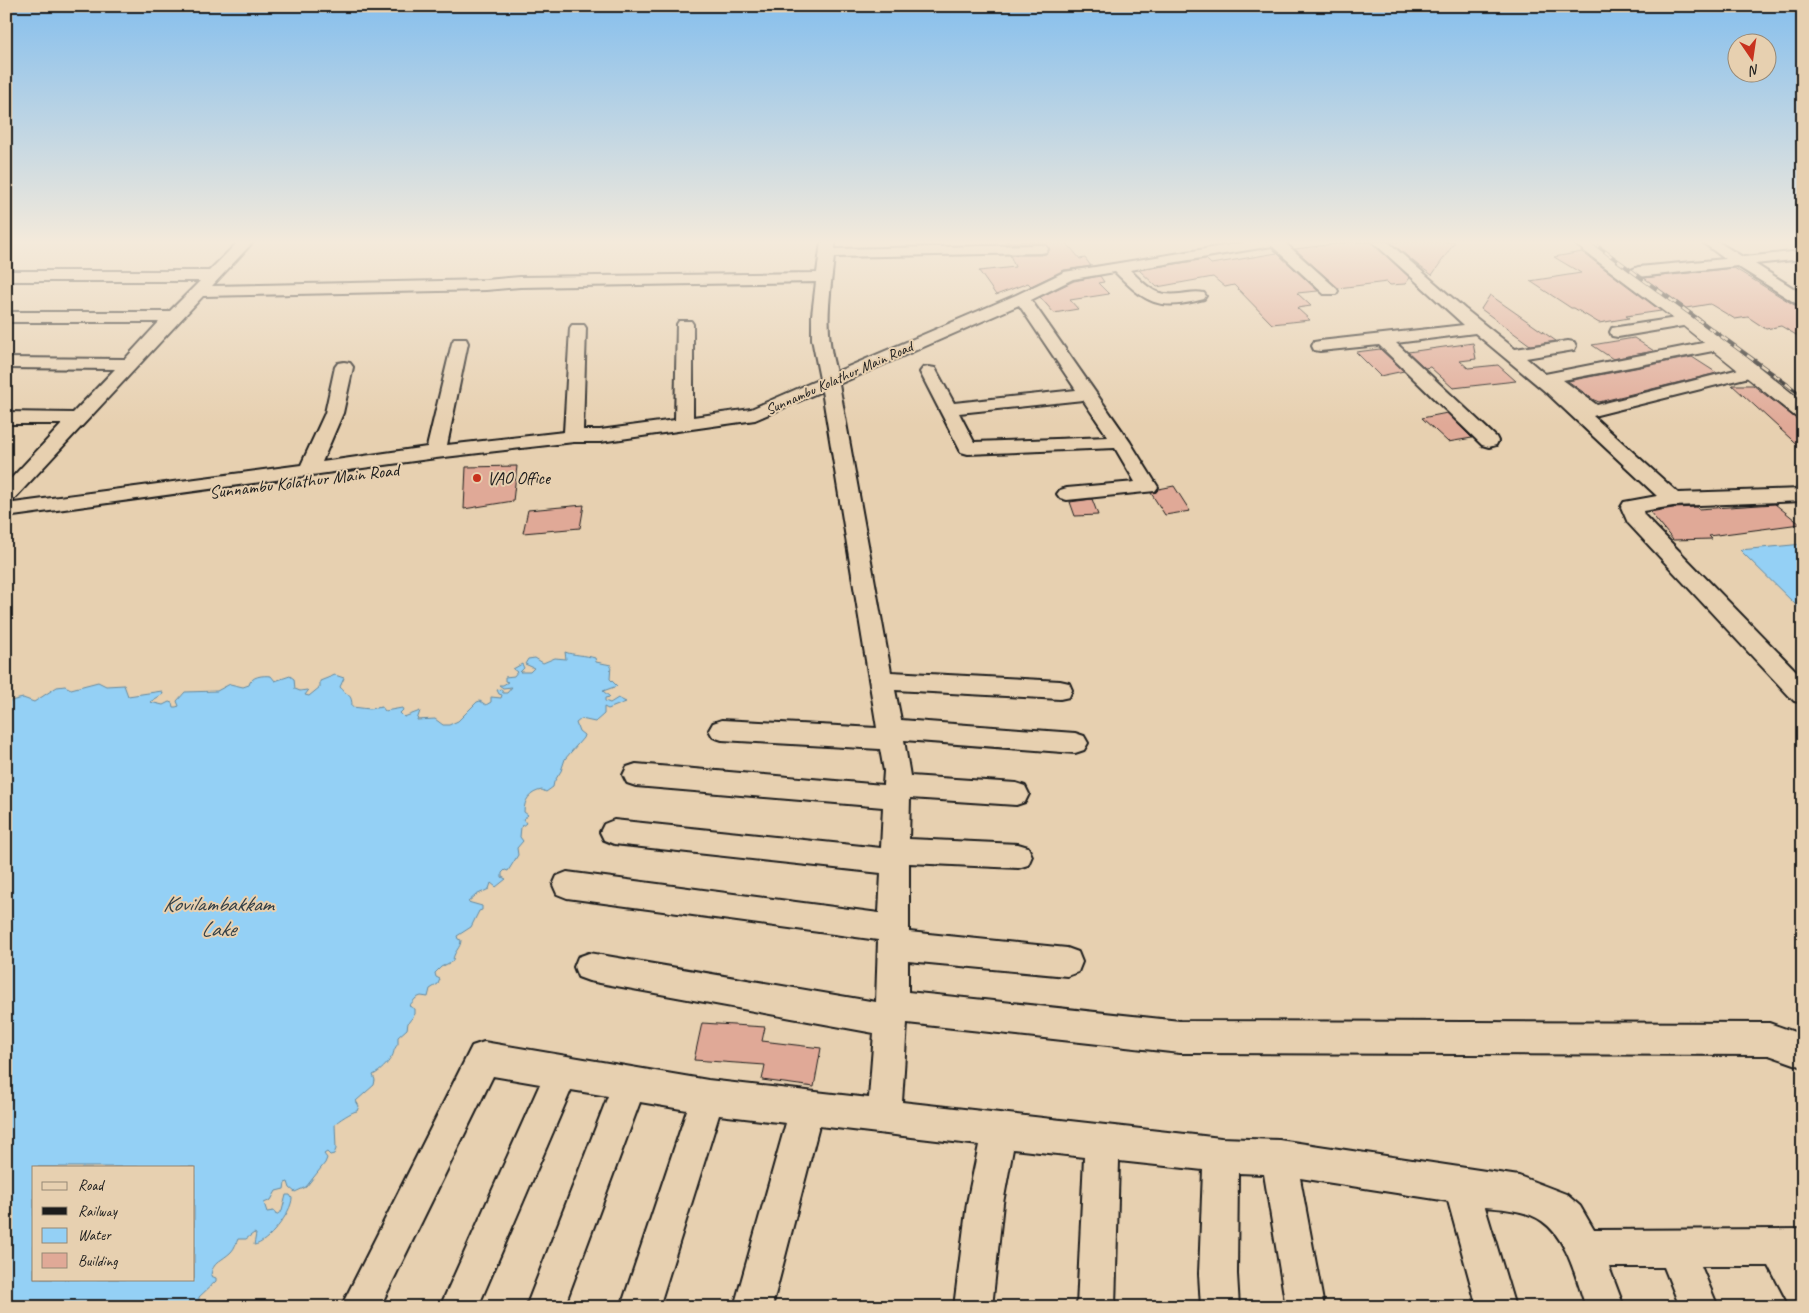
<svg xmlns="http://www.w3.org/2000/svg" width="1809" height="1313" font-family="Caveat,sans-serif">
	<rect width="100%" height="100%" fill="#e7d0b0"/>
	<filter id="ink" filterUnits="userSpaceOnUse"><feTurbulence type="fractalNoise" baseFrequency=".02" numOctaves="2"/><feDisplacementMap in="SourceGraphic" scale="10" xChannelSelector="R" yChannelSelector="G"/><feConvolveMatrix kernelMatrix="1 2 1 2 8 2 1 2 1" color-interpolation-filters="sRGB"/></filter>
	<g filter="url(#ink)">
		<!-- water -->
		<g fill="#94d0f5" stroke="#64889e" fill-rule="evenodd">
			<path d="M1803,544V612L1740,550Z"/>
			<path d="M565,652C572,655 586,655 595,658L596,662L611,665L610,679L617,686L603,691L610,697L605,698V701L610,703L618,698L626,702L608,709L604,707V714L595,722L581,719L576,723L579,731L584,735L583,738L565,759L561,771L554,782L553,787L546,792L542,790C530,792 524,800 524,812L528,815L523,819L526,823L521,827L520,837L523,841L517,848L518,855L508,871L505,870L502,873V877L506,879L496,887L491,883L489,889L476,895L468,902L482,906V910L479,911L471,927L457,936L458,939L461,940C461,948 453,952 453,961L441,967L435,973L436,977L440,979L438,984L430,989L428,997L421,996L416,998L409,1006L415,1009V1014L408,1023L407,1029L398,1037V1044C392,1051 395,1053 391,1058C387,1064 381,1071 373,1075L375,1080L374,1085L356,1101L359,1106L357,1111C353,1111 337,1121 335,1124L336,1149L334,1154L330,1155L327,1152L324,1154L327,1158L325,1163L306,1187L295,1192L290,1188L288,1182L285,1183L284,1189L276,1191L271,1200L264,1203L267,1212L274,1211L276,1215L282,1211L286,1195H290L292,1198C292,1212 267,1244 254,1245L256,1234L254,1233L246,1239H238C236,1243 235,1248 231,1252C223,1260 211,1263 211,1276L216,1278V1281L199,1297V1307H6V702L23,698L34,702L57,687L65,686L71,689L98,682L106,686L124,685L128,696L162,691L163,694L150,702L163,705L169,702L172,703L173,707H176L179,706L177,701L185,692L217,691L230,684L243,687L249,685C251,676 263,675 271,676L275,681L290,676L294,679L295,689L300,691L307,690L308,691L305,695L309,696L320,687V681L335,675L344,678L340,687C348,697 352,693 352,707L370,709L382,707L385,711L402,708L403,710L400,713L404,717L420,711L417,720L435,719L443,725H449L458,721L477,702L480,701L486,705L491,702V697L501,698L502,695L499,694L497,690L501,689L503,693H507L512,687L503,688L499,685H503L508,682L505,681V677L514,676L517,672L513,669L522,664L524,668L520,672H530L534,668L525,664L528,659L535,658L543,663L555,658L566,659ZM34,1167H194V1279H34Z"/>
		</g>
		<!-- building -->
		<g fill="#e0a997" stroke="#1c1c1c">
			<path d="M1005,242H1066L1080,259L1085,258L1091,266L1064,270L1031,286L1028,283L996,295L979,271L1015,267L1010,255H1041L1046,254L1050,250L1048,245L1041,243L1005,244Z"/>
			<path d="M1351,242H1371L1410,278L1405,284L1390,285L1387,282L1338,288L1295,249Z"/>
			<path d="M1390,242H1455L1432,275L1419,266Z"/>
			<path d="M1582,252L1661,311L1626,316L1629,318L1599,323L1574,308H1571L1530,281L1581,273L1554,257Z"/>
			<path d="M1277,253L1318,291L1297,293L1311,306L1297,308L1310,320L1272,324L1234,285L1225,287L1213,277L1157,287L1139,270L1206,259L1211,264Z"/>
			<path d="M1734,268L1796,306L1803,308V339L1781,326L1766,329L1748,317L1735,319L1710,304L1686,308L1644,278Z"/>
			<path d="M1100,276L1104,282L1098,283L1109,294L1070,300L1078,309L1054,313L1040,297L1074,281Z"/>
			<path d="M1490,295L1556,341L1530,345L1481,309Z"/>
			<path d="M1634,338L1654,351L1613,359L1592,345Z"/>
			<path d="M1473,343L1476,359L1460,361L1468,368L1498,365L1516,381L1453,388L1430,367L1425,368L1408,352Z"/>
			<path d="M1380,349L1404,371L1380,376L1356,352Z"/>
			<path d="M1692,357L1717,373L1599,402L1594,400L1568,381Z"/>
			<path d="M1732,385H1753L1795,418L1803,421V450Z"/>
			<path d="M1447,413L1472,438L1448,442L1422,418Z"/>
			<path d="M517,466L513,501L464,509L466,467Z"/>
			<path d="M1174,486L1190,511L1165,515L1151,493L1156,492L1159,489Z"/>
			<path d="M1092,499L1098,515L1075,516L1070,502Z"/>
			<path d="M1775,504L1800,524L1709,536L1712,539L1673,540L1650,512L1673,508L1697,507L1698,509Z"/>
			<path d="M584,505L580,528L523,533L528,510Z"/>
			<path d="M702,1023L765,1027L762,1041L821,1048L814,1087L762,1080L765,1065L694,1060Z"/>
		</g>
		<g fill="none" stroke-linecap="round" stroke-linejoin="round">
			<defs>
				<g id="minor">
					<path d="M238,242H253L212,286L486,280L520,277L817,273L821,242H835V249L1041,245L1046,246L1048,249L1046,252L1041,253L834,257C829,301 824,329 836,372L1016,295L1064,272L1248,242H1284L1336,288L1338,291L1336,294H1324L1272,246L1130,270C1147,286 1154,297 1180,294C1188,293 1196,291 1204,293L1206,296L1204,299C1158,311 1147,304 1115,272L1073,279L1031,300L1130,442L1158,487L1155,491L1067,500L1060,498L1057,494L1060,490L1067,488L1135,482L1115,448L968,454L961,452L920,372L923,368L929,367L935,368L954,403L1076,390L1019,305L839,384L891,672L1060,681L1069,683L1072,690L1069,697L1060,699L895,690L901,720L1075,733L1084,736L1088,743L1084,750L1075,753L904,740L910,776L1016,783L1025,786L1029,794L1025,802L1016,805L910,798L909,839L1018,844L1028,847L1032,856L1028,865L1018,868L909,863V932L1067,948L1078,952L1082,962L1078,972L1067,976L908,961V992L1180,1021L1769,1023L1803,1035V1067L1769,1055L1180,1053L907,1023L902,1102L1221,1138L1279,1140L1519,1176L1566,1194L1580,1206L1594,1230L1803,1229V1307L1790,1306L1769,1266H1701L1718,1307H1680L1664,1267H1609L1624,1307H1586C1576,1279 1568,1239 1542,1221C1526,1210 1504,1209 1485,1207L1515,1307H1477L1448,1201L1300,1178L1324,1307H1286L1264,1174L1238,1173L1237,1274L1239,1307H1201L1199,1274L1203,1170L1119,1161L1115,1307H1077L1084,1157L1013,1149L1003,1203L992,1307H954L967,1203L979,1145L819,1126L772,1307H734L786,1123L719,1115L659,1307H621L687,1110L640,1102L564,1307H526L608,1096L571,1090L478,1307H440L540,1084L493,1076L380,1307H341L472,1046L484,1042L708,1080L869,1098L874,1033L589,981L578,977L574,967L578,957L589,953L876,1002L878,940L567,898L557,894L553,885L557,876L567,872L879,913L881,873L614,844L604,840L600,832L604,824L614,820L881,848L883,807L636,786L627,783L623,775L627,767L636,764L883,785L884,771L880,749L722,740L713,737L709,730L713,723L722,720L877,728L822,391L755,420L600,442H574L436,458L6,517V504L301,465L325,413L335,367L338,363L344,362L350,363L353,367L343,413L322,462L427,447L452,343L454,339H466L468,343L447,445L564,432L570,328L572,325H584L586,328L583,430H600L675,420L677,324L679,321H691L693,324V417L751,409L820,379L812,339V315L816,282L520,287L486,290L203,296L13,500L6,502V484L62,424H6V412L73,413L115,369L6,368V358L125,359L159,322H6V312H169L200,281H6V271H209ZM1083,400L1108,437L974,442L959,413Z"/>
					<path d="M1373,242H1388L1465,309L1515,349L1568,341L1574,342L1576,346L1574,350L1526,358L1545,374L1718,340L1724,341L1726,345L1724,349L1718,350L1563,380L1597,405L1751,366L1757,367L1760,371L1757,375L1593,416L1678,493L1803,489V501L1673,506L1643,511L1644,515L1803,678V703L1794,701L1628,523L1621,507L1624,502L1657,496L1547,393L1475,333L1396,343L1496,437L1498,441L1496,445L1489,447L1482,445L1379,345L1320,351L1314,350L1312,346L1314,342L1320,341L1464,325Z"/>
					<path d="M1702,242H1718L1743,257L1803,251V259L1755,264L1803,294V306L1797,304L1737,266L1638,277L1633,275L1630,272L1633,269L1638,267L1725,259Z"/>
					<path d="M1689,316L1695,318L1697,321L1695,324L1618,337L1612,336L1610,332L1612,328L1618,327Z"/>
				</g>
				<path id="major" d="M1572,242H1590L1696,317L1803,402V419L1796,417L1682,325Z"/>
			</defs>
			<!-- minor casing -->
			<use href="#minor" stroke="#1c1c1c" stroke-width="4"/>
			<!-- major casing -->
			<use href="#major" stroke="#1c1c1c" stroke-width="3"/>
			<!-- minor -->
			<use href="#minor" fill="#e7d0b0" fill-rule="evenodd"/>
			<!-- major -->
			<use href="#major" fill="#e7d0b0" fill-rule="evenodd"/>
			<defs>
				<path id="rail" d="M1592,242L1803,396"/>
			</defs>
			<!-- rail casing -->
			<use href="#rail" stroke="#1c1c1c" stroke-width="4"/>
			<!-- rail -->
			<use href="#rail" stroke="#e7d0b0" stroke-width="2.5" stroke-dasharray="8" stroke-linecap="butt"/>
		</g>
	</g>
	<!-- sky -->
	<linearGradient id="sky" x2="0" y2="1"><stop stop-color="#86bfed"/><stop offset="0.57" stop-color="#f4eadb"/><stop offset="1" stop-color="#f4eadb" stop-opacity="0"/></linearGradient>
	<rect width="1809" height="425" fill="url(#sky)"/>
	<!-- markers -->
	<circle fill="#c8321e" stroke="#e7d0b0" stroke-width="2" cx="477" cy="478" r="5"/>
	<g text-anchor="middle" stroke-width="4" stroke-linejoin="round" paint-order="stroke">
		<!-- far-street labels -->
		<g font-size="15" fill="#1c1c1c" stroke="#e7d0b0">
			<text transform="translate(839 378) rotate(-24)" y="5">Sunnambu Kolathur Main Road</text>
		</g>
		<!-- poi labels -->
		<g font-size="18" fill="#1c1c1c" stroke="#e7d0b0" text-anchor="start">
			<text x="487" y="484">VAO Office</text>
		</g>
		<!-- street labels -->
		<g font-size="18" fill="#1c1c1c" stroke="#e7d0b0">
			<text transform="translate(304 481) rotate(-7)" y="6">Sunnambu Kolathur Main Road</text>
		</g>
		<!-- near-water labels -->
		<g font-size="22" font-style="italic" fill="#344047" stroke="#e7d0b0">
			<text x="218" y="911">Kovilambakkam<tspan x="218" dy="25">Lake</tspan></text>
		</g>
	</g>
	<!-- margin -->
	<rect width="1809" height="1313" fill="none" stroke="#e7d0b0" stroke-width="25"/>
	<rect x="12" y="12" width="1784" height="1288" fill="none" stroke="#1c1c1c" stroke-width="2" filter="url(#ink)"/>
	<!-- legend -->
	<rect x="32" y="1166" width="162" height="115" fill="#e7d0b0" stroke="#968875"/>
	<rect x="42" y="1182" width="25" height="8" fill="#e7d0b0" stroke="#968875"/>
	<text x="78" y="1190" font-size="15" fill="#1c1c1c">Road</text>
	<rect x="42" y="1207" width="25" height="8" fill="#1c1c1c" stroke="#968875"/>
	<text x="78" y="1216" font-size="15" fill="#1c1c1c">Railway</text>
	<rect x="42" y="1228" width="25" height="15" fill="#94d0f5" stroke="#968875"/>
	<text x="78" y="1240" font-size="15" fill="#1c1c1c">Water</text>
	<rect x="42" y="1253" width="25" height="15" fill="#e0a997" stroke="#968875"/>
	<text x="78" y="1266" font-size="15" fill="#1c1c1c">Building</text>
	<!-- north arrow -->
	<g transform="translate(1752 58) rotate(167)"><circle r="24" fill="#e7d0b0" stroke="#968875"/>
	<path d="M0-4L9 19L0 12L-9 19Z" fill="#c8321e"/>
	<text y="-8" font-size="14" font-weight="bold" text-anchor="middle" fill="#1c1c1c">N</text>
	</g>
</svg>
